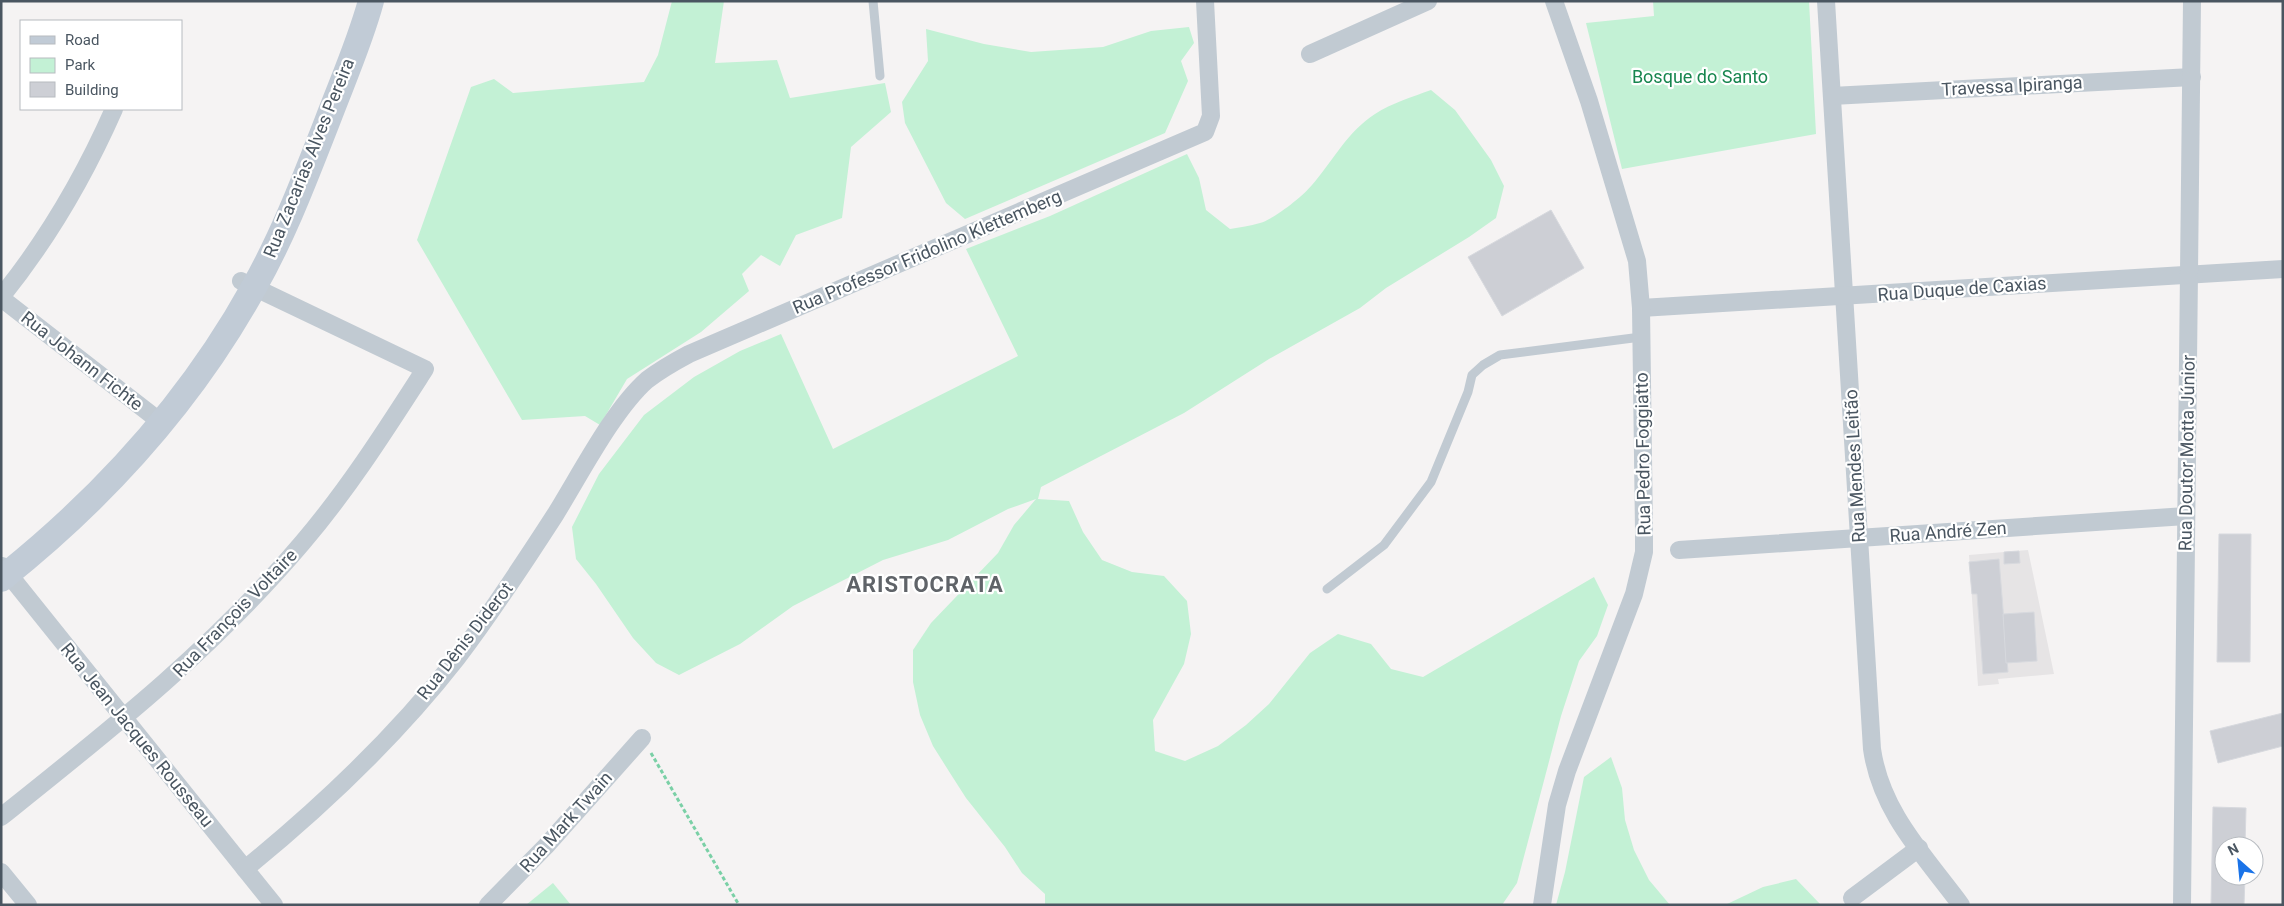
<svg xmlns="http://www.w3.org/2000/svg" width="2284" height="906" font-family="Roboto,sans-serif">
	<rect width="100%" height="100%" fill="#f5f3f3"/>
	<!-- education -->
	<path fill="#e6e4e5" d="M2028,550L2054,674L1998,679L1999,684L1978,686L1969,555Z"/>
	<!-- green -->
	<g fill="#c3f1d5">
		<path d="M672,1H724L715,63L777,60L790,98L885,83L891,112L851,147L842,218L796,235L780,266L761,255L742,274L749,291L701,332L627,379L600,425L585,416L522,420L417,240L471,87L494,79L513,93L644,82L658,55Z"/>
		<path d="M1653,1H1809L1816,134L1622,169L1586,23L1654,16Z"/>
		<path d="M1189,27L1194,43L1181,61L1188,81L1165,133L965,219L946,203L905,123L902,102L928,61L926,29L984,44L1031,52L1103,47L1151,31Z"/>
		<path d="M1431,90L1455,110L1491,160L1504,186L1496,218L1469,237L1386,288L1360,308L1269,359L1184,413L1041,487L1038,499L1069,501L1083,532L1102,560L1132,572L1164,576L1187,601L1191,634L1184,664L1153,720L1155,751L1185,761L1218,746L1246,725L1269,704L1310,653L1338,634L1371,644L1391,669L1423,677L1594,577L1608,605L1597,636L1579,661L1561,716L1517,883L1502,905H1045V894L1022,873L1005,847L966,798L950,773L933,746L920,715L913,682V650L931,623L998,553L1014,525L1036,499L1008,509L948,540L883,560L793,606L740,644L679,675L656,663L633,638L596,584L576,559L572,527L599,474L644,415L694,377L740,351L781,334L833,449L1018,356L966,249L1050,216L1187,154L1199,178L1206,210L1230,229C1240,227 1250,226 1260,223C1274,219 1302,197 1312,185C1333,161 1347,132 1375,114C1392,103 1412,97 1431,90Z"/>
		<path d="M1611,757L1622,788L1625,820L1634,850L1649,880L1670,905H1556L1565,872L1584,777Z"/>
		<path d="M1796,879L1821,905H1725L1763,887Z"/>
		<path d="M553,883L571,905H526Z"/>
	</g>
	<!-- building -->
	<g fill="#cdcfd5" stroke="#d7d9de">
		<path d="M1551,210L1584,268L1502,316L1468,257Z"/>
		<path d="M2219,534H2251L2250,662H2217Z"/>
		<path d="M2019,551L2020,563L2004,564V552Z"/>
		<path d="M1999,559L2008,672L1983,674L1977,594H1972L1969,562Z"/>
		<path d="M2034,612L2037,661L2006,663L2003,614Z"/>
		<path d="M2283,713V746L2218,763L2210,731Z"/>
		<path d="M2213,807L2246,808L2245,846H2224V876H2245L2244,905H2211Z"/>
	</g>
	<g fill="none" stroke-linecap="round" stroke-linejoin="round">
		<!-- path -->
		<path stroke="#7ad0a6" stroke-width="3" stroke-dasharray="4 2.5" stroke-linecap="butt" d="M651,753L739,905"/>
		<!-- lane -->
		<g stroke="#c1cad2" stroke-width="9">
			<path d="M873,1L880,76"/>
			<path d="M1327,589L1384,545L1431,482L1468,392L1472,375L1483,365L1500,355L1641,337"/>
		</g>
		<!-- street -->
		<g stroke="#c1cad2" stroke-width="18">
			<path d="M1826,1L1872,749C1881,812 1924,855 1961,905"/>
			<path d="M1310,54L1428,1"/>
			<path d="M1832,96L2192,77"/>
			<path d="M1,297C48,239 84,177 114,109"/>
			<path d="M1,298L162,423"/>
			<path d="M1641,308L2283,269"/>
			<path d="M1679,550L2186,516"/>
			<path d="M2,566L274,905"/>
			<path d="M1,817C110,730 213,649 303,542C349,488 387,428 425,369L241,281"/>
			<path d="M245,869C320,808 397,735 457,658C492,612 524,563 555,515C580,475 613,410 647,380C660,370 674,362 689,354L1205,132L1211,116L1205,1"/>
			<path d="M1,872L28,905"/>
			<path d="M1852,898L1919,848"/>
			<path d="M488,905L546,846L642,738"/>
			<path d="M1542,905L1557,805L1567,771L1634,594L1644,552V530L1641,308L1637,261L1589,101L1554,1"/>
			<path d="M2182,905L2192,1"/>
		</g>
		<!-- secondary -->
		<path stroke="#c1cbd6" stroke-width="26" d="M1,579C103,498 191,401 254,287C284,234 305,178 327,122C342,82 360,42 371,1"/>
	</g>
	<g text-anchor="middle" stroke-width="4.5" stroke-linejoin="round" paint-order="stroke">
		<!-- park labels -->
		<g font-size="18" fill="#17864f" stroke="#fff">
			<text x="1700" y="83">Bosque do Santo</text>
		</g>
		<!-- street labels -->
		<g font-size="18" fill="#4a5661" stroke="#fff">
			<text transform="translate(2012 86) rotate(-3)" y="6">Travessa Ipiranga</text>
			<text transform="translate(309 158) rotate(-68)" y="6">Rua Zacarias Alves Pereira</text>
			<text transform="translate(927 252) rotate(-23)" y="6">Rua Professor Fridolino Klettemberg</text>
			<text transform="translate(1962 289) rotate(-4)" y="6">Rua Duque de Caxias</text>
			<text transform="translate(82 361) rotate(38)" y="6">Rua Johann Fichte</text>
			<text transform="translate(2187 453) rotate(-89)" y="6">Rua Doutor Motta Júnior</text>
			<text transform="translate(1643 454) rotate(-91)" y="6">Rua Pedro Foggiatto</text>
			<text transform="translate(1855 466) rotate(-93)" y="6">Rua Mendes Leitão</text>
			<text transform="translate(1948 532) rotate(-4)" y="6">Rua André Zen</text>
			<text transform="translate(235 613) rotate(-46)" y="6">Rua François Voltaire</text>
			<text transform="translate(465 641) rotate(-52)" y="6">Rua Dênis Diderot</text>
			<text transform="translate(137 735) rotate(51)" y="6">Rua Jean Jacques Rousseau</text>
			<text transform="translate(566 822) rotate(-48)" y="6">Rua Mark Twain</text>
		</g>
		<!-- district labels -->
		<g font-size="22" font-weight="bold" letter-spacing="1" fill="#5f6368" stroke="#fff">
			<text x="925" y="592">ARISTOCRATA</text>
		</g>
	</g>
	<!-- border -->
	<rect width="2284" height="906" fill="none" stroke="#4a5661" stroke-width="5"/>
	<!-- legend -->
	<rect x="20" y="20" width="162" height="90" fill="#ffffff" stroke="#b7bbc0"/>
	<rect x="30" y="36" width="25" height="8" fill="#c1cbd6" stroke="#b7bbc0"/>
	<text x="65" y="45" font-size="15" fill="#4a5661">Road</text>
	<rect x="30" y="58" width="25" height="15" fill="#c3f1d5" stroke="#b7bbc0"/>
	<text x="65" y="70" font-size="15" fill="#4a5661">Park</text>
	<rect x="30" y="82" width="25" height="15" fill="#cdcfd5" stroke="#b7bbc0"/>
	<text x="65" y="95" font-size="15" fill="#4a5661">Building</text>
	<!-- north arrow -->
	<g transform="translate(2239 861) rotate(333)"><circle r="24" fill="#ffffff" stroke="#b7bbc0"/>
	<path d="M0-4L9 19L0 12L-9 19Z" fill="#1a73e8"/>
	<text y="-8" font-size="14" font-weight="bold" text-anchor="middle" fill="#4a5661">N</text>
	</g>
</svg>
